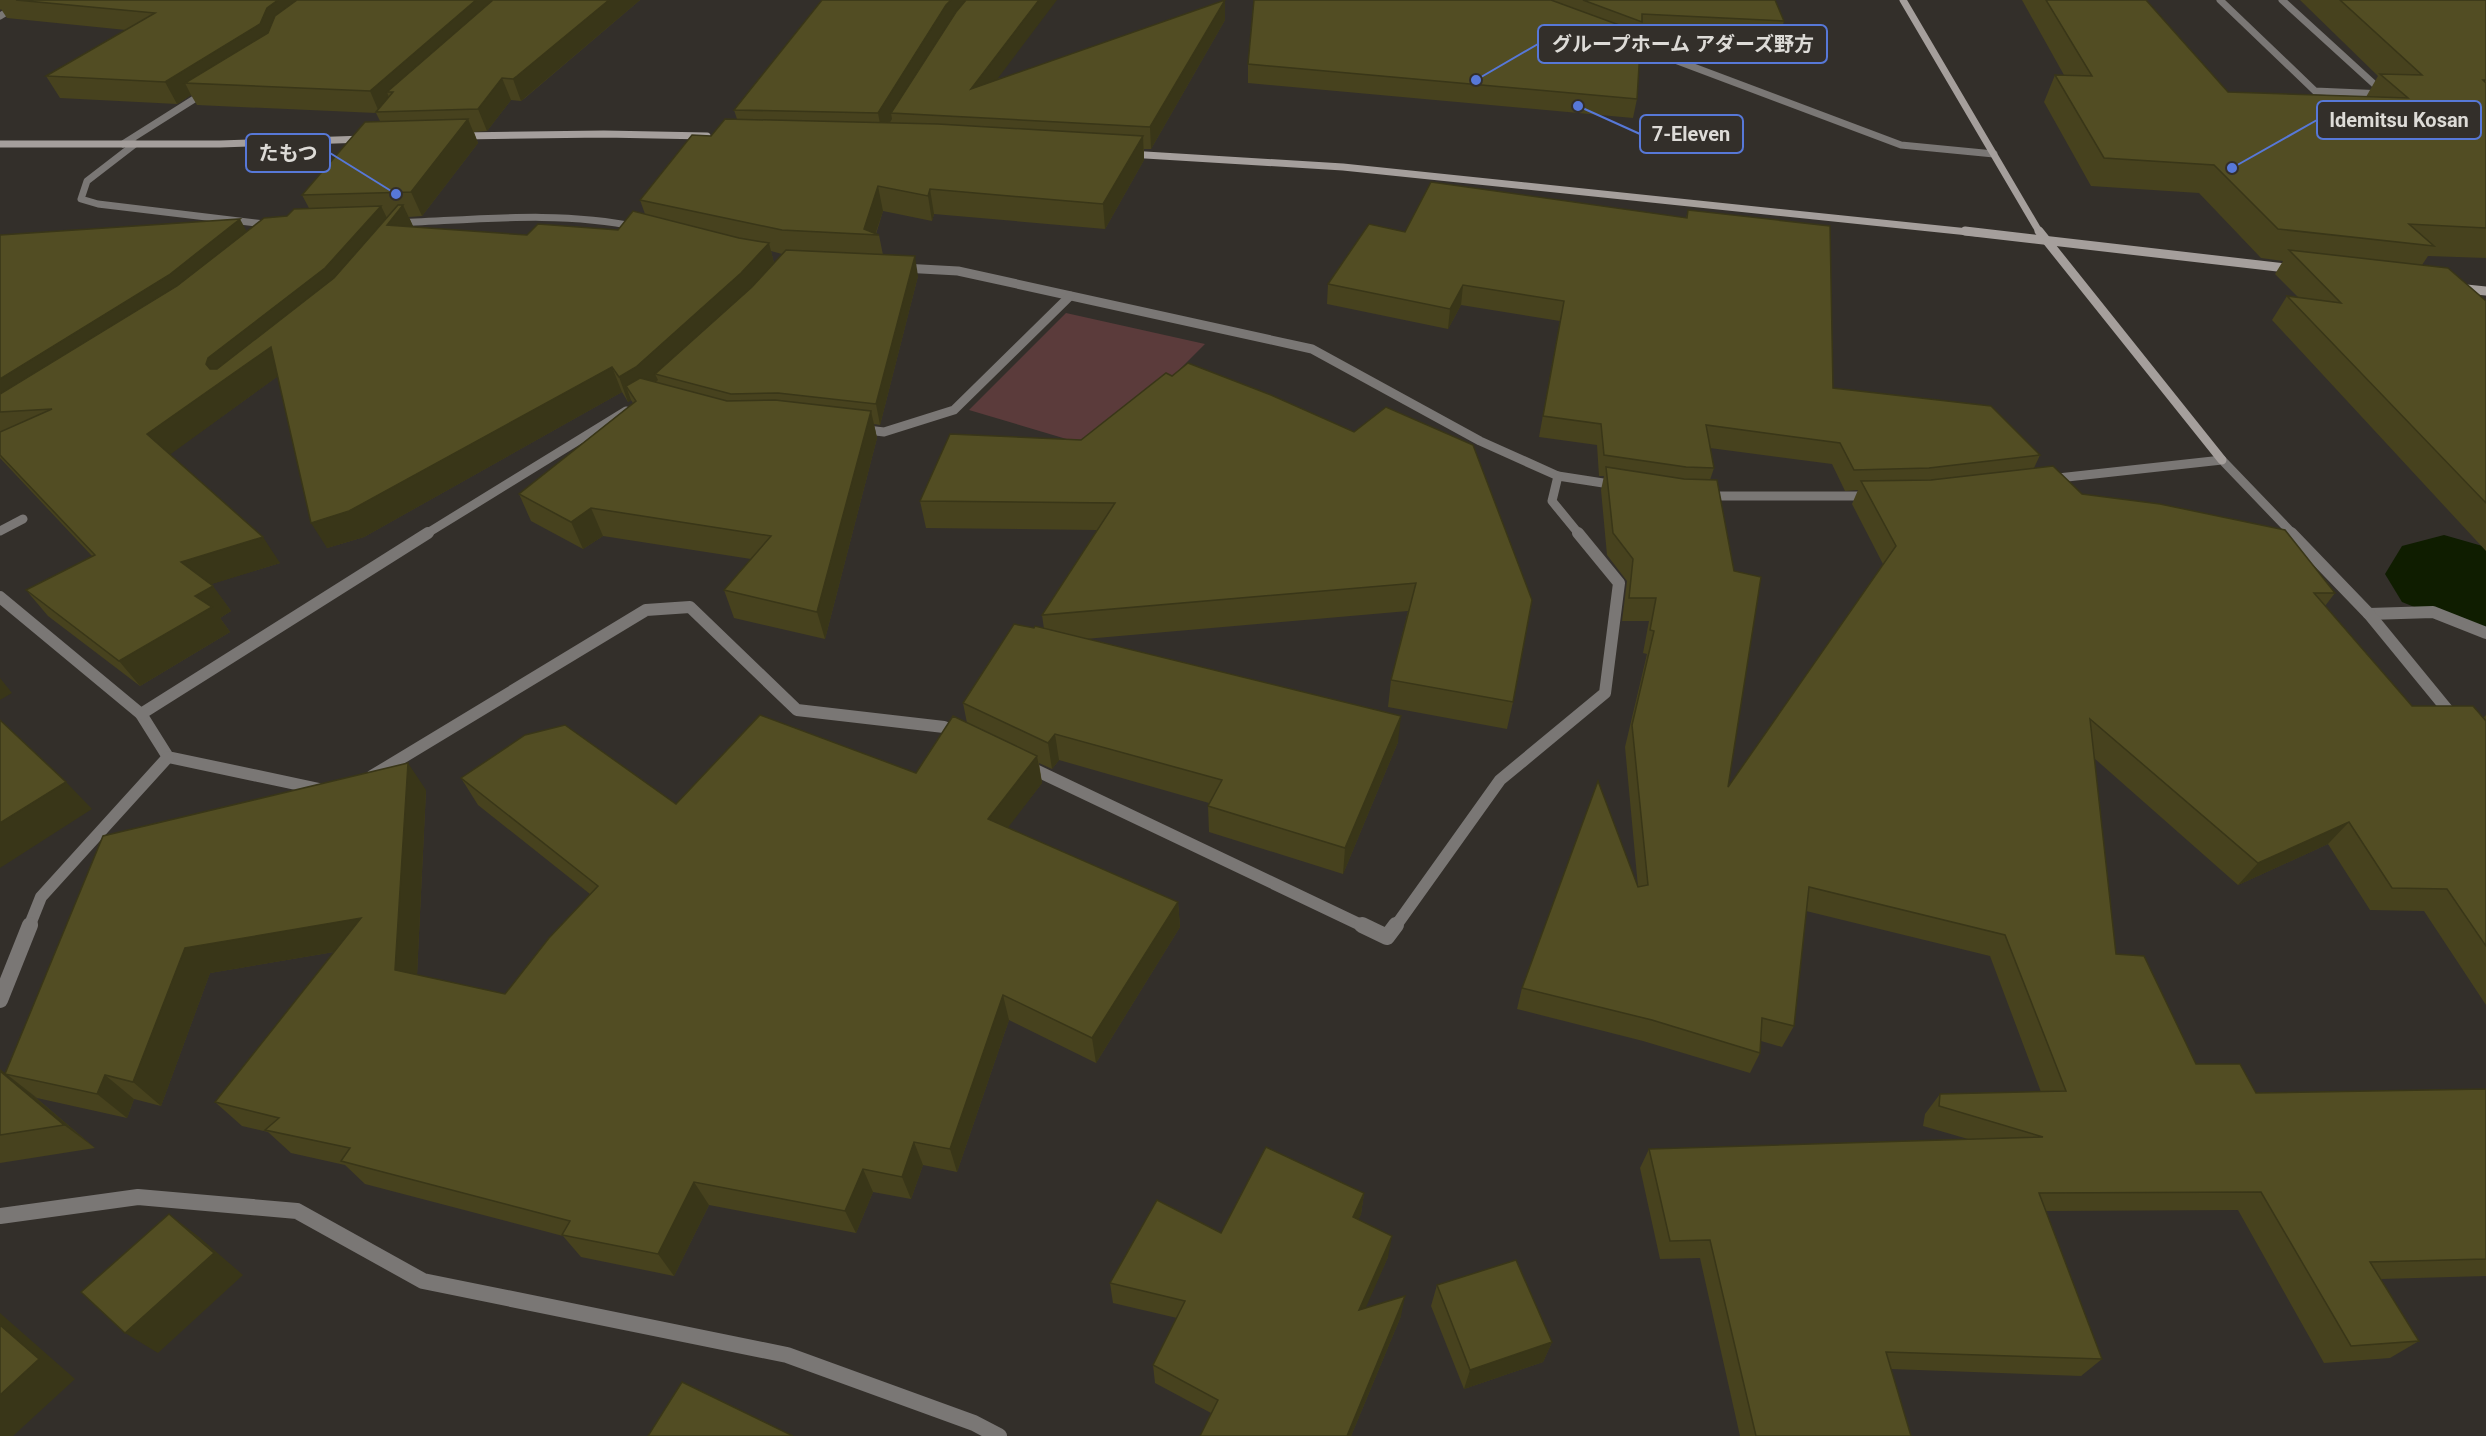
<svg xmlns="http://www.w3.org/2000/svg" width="2486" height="1436" viewBox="0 0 2486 1436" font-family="Roboto,'Noto Sans JP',sans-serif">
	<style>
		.green { fill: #5b3b3b }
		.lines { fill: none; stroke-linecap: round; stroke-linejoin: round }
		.river { fill: #0f1d00; fill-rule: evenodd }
		.lane-far1 { stroke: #7a7775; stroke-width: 7 }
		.lane { stroke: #7a7775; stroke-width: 12 }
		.street-far3 { stroke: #7a7775; stroke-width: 7 }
		.street-far2 { stroke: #7a7775; stroke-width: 9 }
		.street-far1 { stroke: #7a7775; stroke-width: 12 }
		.street { stroke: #7a7775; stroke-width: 16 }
		.secondary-far1 { stroke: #a59f9c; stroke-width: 7 }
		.secondary { stroke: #a59f9c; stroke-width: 9 }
		.wall { fill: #47421e; fill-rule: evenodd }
		.shaded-wall { fill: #393618 }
		.building { fill: #524d23; stroke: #393618; stroke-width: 1.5 }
		.leader { fill: none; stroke: #5778d8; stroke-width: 2 }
		.callout-dot { fill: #5778d8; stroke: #332f2a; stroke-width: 2 }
		.callout { fill: #332f2a; stroke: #5778d8; stroke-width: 2 }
		.callout-label { font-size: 20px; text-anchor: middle; font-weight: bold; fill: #dddbd7 }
	</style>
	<rect width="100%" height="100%" fill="#332f2a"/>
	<path class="green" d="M1066 313 1205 344 1100 449 969 410Z"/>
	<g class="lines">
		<path class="river" d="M2444 535 2486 547V631L2444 619 2402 602 2385 574 2402 546Z"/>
		<path class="lane-far1" d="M123 144 207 91"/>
		<path class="lane" d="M2369 614 2433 612 2486 633"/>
		<g class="street-far3">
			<path d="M2220 0 2315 91 2385 94 2282 0"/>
			<path d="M0 16 26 0"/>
			<path d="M1627 42 1901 145 1994 154"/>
			<path d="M135 144 87 181 81 199 98 204 273 225"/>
			<path d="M395 223C475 220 559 210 638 227"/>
		</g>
		<g class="street-far2">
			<path d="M903 268 958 271 1312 349 1480 441 1558 476 1616 485"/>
			<path d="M859 429 884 432 954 410 1070 296"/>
			<path d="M1558 476 1552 501 1579 534"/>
			<path d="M2049 479 2222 460 2293 534"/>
			<path d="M1705 496H1871"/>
			<path d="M0 531 23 519"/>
			<path d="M426 534 626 411"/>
		</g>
		<g class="street-far1">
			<path d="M2291 533 2369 614 2455 719"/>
			<path d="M0 597 141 714 168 757 324 790"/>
			<path d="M141 714 428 533"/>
			<path d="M1027 766 1365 927"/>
			<path d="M372 776 646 610 690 607 797 710 944 727 960 734"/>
			<path d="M29 927 41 897 168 757"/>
			<path d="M1395 927 1500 780 1605 693 1619 583 1578 533"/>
		</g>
		<g class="street">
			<path d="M1362 925 1387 937 1396 925"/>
			<path d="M0 1000 30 925"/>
			<path d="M0 1216 138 1197 297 1211 423 1281 787 1355 974 1423 999 1436"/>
		</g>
		<g class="secondary-far1">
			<path d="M1903 0 2040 233"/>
			<path d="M461 136 604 134 707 136"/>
			<path d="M0 144H220L365 139"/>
			<path d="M1129 154 1343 167 1978 233"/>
		</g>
		<g class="secondary">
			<path d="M1965 231 2294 269"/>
			<path d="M2039 231 2222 460"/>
			<path d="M2457 288 2486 291"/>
		</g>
	</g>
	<g class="wall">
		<path d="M0 0H640L525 98 521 101 511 100 487 131 474 132 478 143 422 216 409 217 413 227 527 235 618 230 645 214 640 200 711 136 737 119 734 110 997 79 1225 20 1151 149H1144V160L1105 229 934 214 932 221 883 211 876 234 879 235 883 255 918 276 880 425 874 424 877 438 825 639 734 618 724 590 751 559 603 536 583 549 531 521 519 494 633 403 631 400 628 402 622 392 364 537 327 548 278 376 170 454 280 563 211 584 231 611 220 618 230 632 140 686 48 616 26 590 92 556 0 458V235L247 231 309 208 302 195 380 121 376 113 197 105 191 95 177 104 60 98 46 76 126 30 7 18 1 9 0 10ZM771 251 782 254 774 263Z"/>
		<path d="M1254 0H1775L1784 21 1779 39 1640 32 1637 99 1633 118 1248 83V64Z"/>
		<path d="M2022 0H2146L2228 92 2366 97 2378 76 2300 0H2486V258L2428 256 2422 265 2486 301V551L2272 320 2287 296 2298 297 2275 274 2283 261 2261 258 2199 193 2091 186 2044 102 2055 75H2064Z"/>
		<path d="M1688 210 1833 388 2040 455 2034 468 2082 494 2335 593 2325 606 2412 706 2483 718 2486 715V1005L2424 911 2370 910 2328 844 2238 885 2094 758 2116 954 2196 1064 2256 1093 2486 1089V1276L2381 1279 2419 1341 2390 1358 2324 1363 2238 1210 2046 1211 2102 1359 2081 1376 1891 1369 1911 1436H1740L1700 1258 1660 1259 1640 1168 1649 1149 1968 1139 1923 1126 1925 1114 1940 1094 2041 1092 1990 956 1806 911 1794 1026 1782 1047 1761 1041 1760 1053 1750 1073 1643 1041 1517 1009 1522 988 1638 887 1625 747 1647 654 1643 653 1649 621H1622L1627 581 1607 555 1601 490 1604 476H1599L1597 445 1539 437 1560 321 1461 305 1448 329 1327 304 1328 284 1405 232 1686 218ZM1710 448 1832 464 1845 491 1858 490 1852 504 1883 564 1728 787 1710 480 1714 468Z"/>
		<path d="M1172 376 1271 395 1513 702 1507 729 1388 707 1391 680 1408 611 1085 639 1398 742 1343 874 1209 832 1208 806 1209 803 1059 760 1052 769 1039 763 1042 783 1007 828 1178 902 1180 927 1096 1063 1009 1020 957 1172 923 1165 911 1199 873 1192 856 1233 709 1205 674 1276 581 1257 563 1236 365 1184 345 1165 291 1153 268 1132 242 1126 215 1102 334 952 210 973 161 1106 134 1099 127 1118 37 1098 28 1091 95 1148 0 1163V1070L5 1074 426 790 417 975 505 994 590 894 478 805 461 778 676 804 916 773 967 723 963 703 1034 628 1044 629 1042 615 1097 530 926 528 920 501 1081 440Z"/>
		<path d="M1364 1193 1361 1214 1358 1220 1388 1257 1365 1308 1401 1316 1351 1436H1200L1211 1413 1155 1383 1153 1365 1177 1318 1113 1303 1110 1283 1221 1233Z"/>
		<path d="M1437 1285 1552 1342 1543 1362 1464 1389 1431 1306Z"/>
	</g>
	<g class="shaded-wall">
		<path d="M278 0H319L277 28 185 83 191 95 177 104 165 82Z"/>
		<path d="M476 0H507L393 92H387L391 103 379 112 370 91Z"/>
		<path d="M609 0H640L521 101 513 79Z"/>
		<path d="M951 0H972L891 113 892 119 882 135 878 113 946 5Z"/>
		<path d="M1039 0H1057L974 110 971 89Z"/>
		<path d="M1225 0V20L1151 149 1150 127Z"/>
		<path d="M502 78 511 100 487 131 478 109Z"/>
		<path d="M468 119 478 143 422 216 411 192Z"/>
		<path d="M1143 136 1144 160 1105 229 1103 204Z"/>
		<path d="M878 186 883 211 875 235 864 229Z"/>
		<path d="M930 189 934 214 932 221 928 196Z"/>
		<path d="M403 205 414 228 271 347 285 371 164 459 147 434 206 364 208 358 381 206 389 222Z"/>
		<path d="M240 219 253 243 0 411V379Z"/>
		<path d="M769 243 775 267 655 374 658 380 645 392 626 386 631 400 628 402 619 377Z"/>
		<path d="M915 256 918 276 880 425 876 404Z"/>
		<path d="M1463 285 1461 305 1448 329 1450 309Z"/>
		<path d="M612 367 622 392 364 537 327 548 311 523Z"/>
		<path d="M871 411 877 438 825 639 817 612Z"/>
		<path d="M591 508 603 536 583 549 571 522Z"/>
		<path d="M263 537 280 563 199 588 181 562Z"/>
		<path d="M213 586 231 611 220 618 230 632 140 686 119 661 195 596Z"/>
		<path d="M0 678 12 693 0 700Z"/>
		<path d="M1401 716 1398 742 1343 874 1345 848Z"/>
		<path d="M1055 734 1059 760 1052 769 1048 743Z"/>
		<path d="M1037 756 1042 783 994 846 988 819Z"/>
		<path d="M408 763 426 790 416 995 395 970Z"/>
		<path d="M66 782 92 809 0 868V823Z"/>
		<path d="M2349 822 2328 844 2238 885 2258 863Z"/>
		<path d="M1178 902 1180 927 1096 1063 1092 1038Z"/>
		<path d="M361 918 381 944 210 973 161 1106 133 1082 185 948Z"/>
		<path d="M1003 995 1009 1020 957 1172 950 1149Z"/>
		<path d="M0 1069 28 1091 95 1148 64 1125 0 1071Z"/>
		<path d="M105 1075 134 1099 127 1118 97 1094Z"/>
		<path d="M914 1142 923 1165 911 1199 902 1177Z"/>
		<path d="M863 1169 873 1192 856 1233 845 1211Z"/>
		<path d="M694 1182 709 1205 674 1276 658 1254Z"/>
		<path d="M1364 1193 1361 1214 1350 1239 1353 1217Z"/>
		<path d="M169 1214 199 1237 243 1275 158 1353 125 1333Z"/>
		<path d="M1392 1236 1388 1257 1356 1330 1359 1310Z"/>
		<path d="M1405 1296 1401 1316 1351 1436H1347Z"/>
		<path d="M0 1313 75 1379 13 1436H0Z"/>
		<path d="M1552 1342 1543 1362 1464 1389 1470 1370Z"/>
	</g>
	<g class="building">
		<path d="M16 0H278L267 8 260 24 165 82 46 76 155 13Z"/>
		<path d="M297 0H476L370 91 185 83 268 33 275 16Z"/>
		<path d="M493 0H609L517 76 513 79 502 78 478 109 376 112 393 92H387Z"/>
		<path d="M822 0H951L946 5 878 113 734 110Z"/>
		<path d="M966 0H1039L971 89 1225 0 1150 127 891 113 956 12Z"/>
		<path d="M1254 0H1551L1641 33 1637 99 1248 64Z"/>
		<path d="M1583 0H1775L1784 21 1642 14V22Z"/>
		<path d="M2046 0H2146L2228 92 2408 98 2380 74 2422 75 2340 0H2486V80H2483L2486 83V228L2409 224 2434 246 2278 229 2214 165 2104 158 2055 75 2092 76Z"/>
		<path d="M468 119 411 192 302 195 365 122Z"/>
		<path d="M725 119 938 124 1143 136 1103 204 930 189 928 196 878 186 864 229 879 235 782 230 640 200 692 135 711 136Z"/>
		<path d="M1431 182 1687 218 1688 210 1830 226 1833 388 1991 406 2040 455 1929 468 1854 470 1840 443 1706 425 1714 468 1686 467 1604 455 1601 424 1543 416 1564 301 1463 285 1450 309 1328 284 1369 224 1405 232Z"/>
		<path d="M398 205H403L387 225 527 235 538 224 618 230 633 211 739 238 769 243 741 273 636 367 619 377 612 367 349 511 311 523 271 347 147 434 263 537 181 562 213 586 195 596 212 607 119 661 26 590 95 555 0 455V432L52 409 0 412V394L177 286 264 218 287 216 294 209 381 206 325 268 208 358 206 364 210 369H217L334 278Z"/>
		<path d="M240 219 169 275 0 379V235Z"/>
		<path d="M786 250 915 256 876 404 778 393 731 394 655 374 752 287Z"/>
		<path d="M2289 250 2448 268 2486 301V503L2287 296 2341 303Z"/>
		<path d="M1188 363 1271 395 1354 432 1386 407 1473 445 1532 600 1513 702 1391 680 1416 583 1042 615 1115 503 920 501 950 434 1081 440 1166 373 1172 376Z"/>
		<path d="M640 378 727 401 775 400 871 411 817 612 724 590 771 536 591 508 571 522 519 494 636 401 626 386Z"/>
		<path d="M2053 466 2082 494 2160 504 2285 530 2335 593H2314L2412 706H2473L2486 721V946L2447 889 2392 888 2349 822 2258 863 2090 719 2116 954 2144 956 2196 1064H2240L2256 1093 2486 1089V1259L2370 1262 2419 1341 2351 1346 2261 1192 2039 1193 2102 1359 1886 1352 1911 1436H1756L1710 1240 1670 1241 1649 1149 2043 1137 1939 1106 1940 1094 2066 1091 2005 935 1809 887 1794 1026 1762 1018 1760 1053 1652 1020 1522 988 1598 781 1638 887 1648 885 1632 725 1654 631 1650 630 1656 598H1629L1633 559 1613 533 1606 467 1684 479 1717 480 1734 571 1761 577 1728 787 1896 546 1861 481 1931 480Z"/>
		<path d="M1014 624 1034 628 1035 626 1401 716 1345 848 1208 806 1222 780 1055 734 1048 743 963 703Z"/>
		<path d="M760 715 916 773 953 716 1037 756 988 819 1178 902 1092 1038 1003 995 950 1149 914 1142 902 1177 863 1169 845 1211 694 1182 658 1254 562 1235 570 1221 341 1161 350 1148 265 1130 279 1118 215 1102 361 918 185 948 133 1082 105 1075 97 1094 5 1074 103 836 408 763 395 970 505 994 549 938 598 886 461 778 525 735 565 725 676 804Z"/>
		<path d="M0 720 66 782 0 823Z"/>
		<path d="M0 1071 64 1125 0 1135Z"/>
		<path d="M1266 1147 1364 1193 1353 1217 1392 1236 1359 1310 1405 1296 1347 1436H1200L1218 1400 1153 1365 1185 1301 1110 1283 1157 1200 1221 1233Z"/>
		<path d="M169 1214 214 1253 125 1333 81 1292Z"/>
		<path d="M1516 1260 1552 1342 1470 1370 1437 1285Z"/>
		<path d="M0 1325 39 1359 0 1395Z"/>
		<path d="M682 1382 793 1436H648Z"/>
	</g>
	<path class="leader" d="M1476 80L1538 44M2232 168L2317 120M1578 106L1640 134M396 194L330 153"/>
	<g class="callout-dot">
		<circle cx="1476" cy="80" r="6"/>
		<circle cx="2232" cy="168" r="6"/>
		<circle cx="1578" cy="106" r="6"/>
		<circle cx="396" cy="194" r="6"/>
	</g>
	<g class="callout">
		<rect x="1538" y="25" width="289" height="38" rx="6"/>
		<rect x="2317" y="101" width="164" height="38" rx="6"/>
		<rect x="1640" y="115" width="103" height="38" rx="6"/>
		<rect x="246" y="134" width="84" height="38" rx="6"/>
	</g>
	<g class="callout-label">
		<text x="1683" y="51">グループホーム アダーズ野方</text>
		<text x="2399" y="127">Idemitsu Kosan</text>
		<text x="1691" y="141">7-Eleven</text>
		<text x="288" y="160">たもつ</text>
	</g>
</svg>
